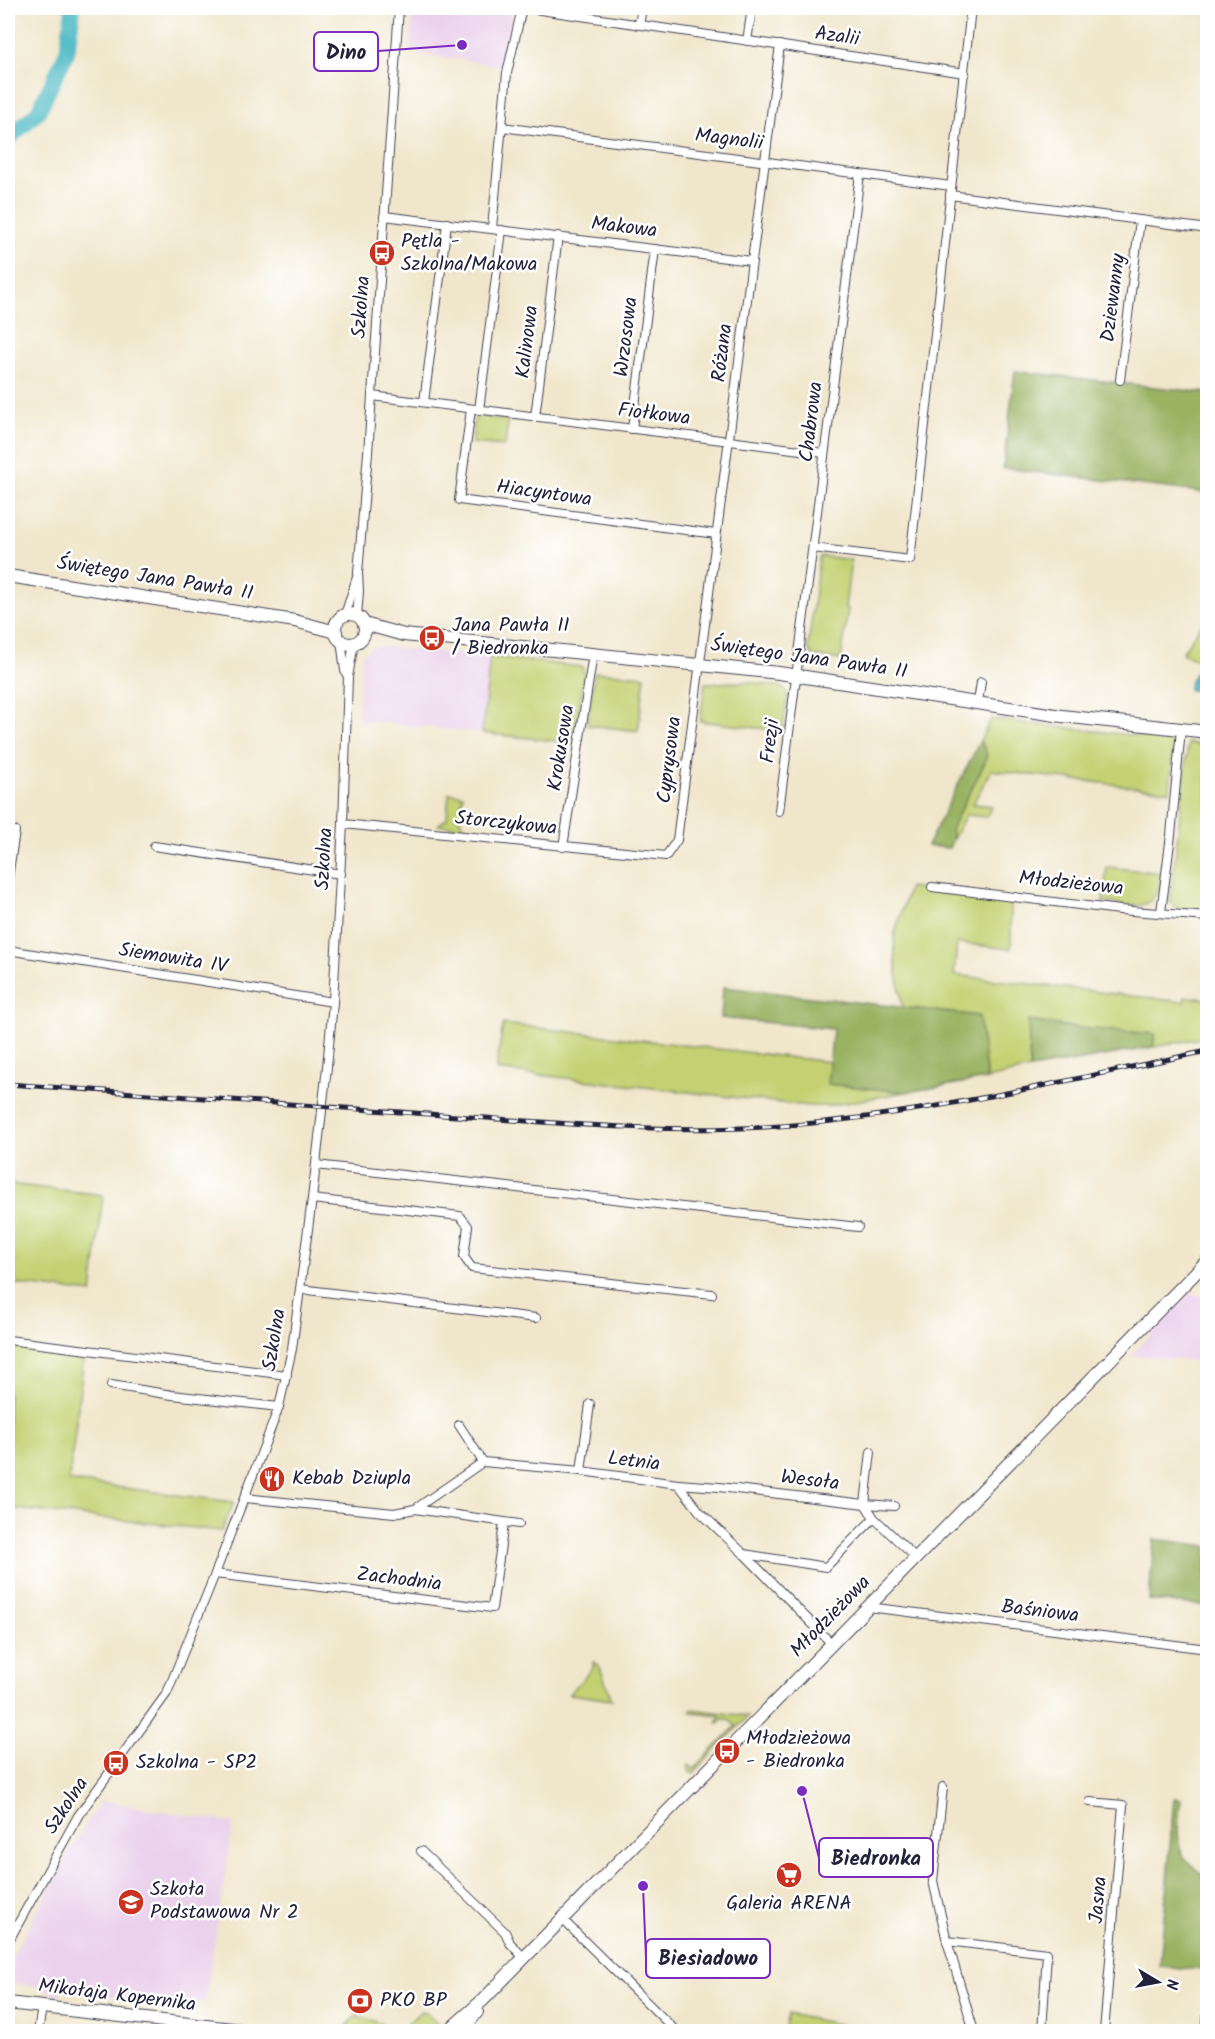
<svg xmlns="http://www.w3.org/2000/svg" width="1215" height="2039" viewBox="0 0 1215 2039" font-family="Kalam,sans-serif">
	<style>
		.built { fill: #ead1ec }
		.green { fill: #c3d172; stroke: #727a56; stroke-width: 1.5 }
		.forest { fill: #9ab364; stroke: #5e6a50; stroke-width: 1.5 }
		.water { fill: #49b8c2; stroke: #366d7e; stroke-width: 1.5 }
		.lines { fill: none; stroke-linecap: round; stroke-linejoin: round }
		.river { stroke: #49b8c2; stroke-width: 16 }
		.street-casing { stroke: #413f51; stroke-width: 10 }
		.secondary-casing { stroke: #413f51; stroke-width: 14 }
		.street { stroke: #fff; stroke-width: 8 }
		.secondary { stroke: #fff; stroke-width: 12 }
		.rail-casing { stroke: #22223b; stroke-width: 5 }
		.rail { stroke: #fff; stroke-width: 3; stroke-dasharray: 9; stroke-linecap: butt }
		.labels { text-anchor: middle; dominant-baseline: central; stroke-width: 5; stroke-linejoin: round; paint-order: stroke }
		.street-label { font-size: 20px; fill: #22223b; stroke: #fff }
		.poi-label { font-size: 20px; fill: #22223b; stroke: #fff; text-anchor: start }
		.leader { fill: none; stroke: #7b2cbf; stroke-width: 2 }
		.callout-dot { fill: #7b2cbf; stroke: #fff; stroke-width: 2 }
		.callout { fill: #fff; stroke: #7b2cbf; stroke-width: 2 }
		.callout-label { font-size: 21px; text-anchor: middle; font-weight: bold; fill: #22223b }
	</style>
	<rect width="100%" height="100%" fill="#fff"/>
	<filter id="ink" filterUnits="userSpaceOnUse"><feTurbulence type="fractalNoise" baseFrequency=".0167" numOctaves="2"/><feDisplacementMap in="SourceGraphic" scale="12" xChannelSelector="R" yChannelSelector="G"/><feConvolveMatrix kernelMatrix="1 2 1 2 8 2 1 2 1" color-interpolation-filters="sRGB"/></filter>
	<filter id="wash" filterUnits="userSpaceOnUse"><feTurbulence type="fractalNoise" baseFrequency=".008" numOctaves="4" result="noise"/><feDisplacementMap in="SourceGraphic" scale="24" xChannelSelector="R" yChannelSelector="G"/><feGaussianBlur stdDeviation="1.35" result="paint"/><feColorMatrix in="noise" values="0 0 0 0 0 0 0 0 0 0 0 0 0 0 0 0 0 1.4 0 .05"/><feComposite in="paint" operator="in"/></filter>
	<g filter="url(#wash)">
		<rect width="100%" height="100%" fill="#f0e6cb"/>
		<g class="built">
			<path d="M413 8H479L508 12 512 18 501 66 410 52Z"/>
			<path d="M375 646 490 657 482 733 358 720 362 654Z"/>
			<path d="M1190 1294 1207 1296V1362L1131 1355Z"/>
			<path d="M101 1801 233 1823 205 2002 178 2000 177 2003 62 1990 58 1996 43 1987 8 1983V1964L76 1840Z"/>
		</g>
		<g class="green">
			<path d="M475 415 508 421 505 446 472 443Z"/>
			<path d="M821 556 851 560 845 608 848 609 841 660 813 656 808 648 819 558Z"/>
			<path d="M1207 616V660L1204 663 1182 653Z"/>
			<path d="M490 657 583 667 584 677 574 743 482 733Z"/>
			<path d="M595 672 645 676 638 731 587 725Z"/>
			<path d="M749 682 782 687 788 694 783 731 700 721 705 683Z"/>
			<path d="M991 719 1174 740 1170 791 991 770 973 804 992 806 986 817 966 815 953 839 951 830 954 823 985 762V749L980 741Z"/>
			<path d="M1188 743 1207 745V911L1176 908 1170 902Z"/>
			<path d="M449 793 463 795 460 820 466 828 438 825 447 818Z"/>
			<path d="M1107 867 1162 873C1157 915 1135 906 1103 902Z"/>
			<path d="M909 887 1011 900V949L957 943 954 975 1184 1002 1185 997 1207 999V1037L1153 1047 1155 1034 1078 1028 1029 1021 1030 1069 987 1079 978 1016 903 1008 896 967 894 936Z"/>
			<path d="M503 1024 830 1062 828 1084 906 1092 827 1106H809L496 1070Z"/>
			<path d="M8 1184 103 1195 92 1293 8 1283Z"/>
			<path d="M8 1346 84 1356 69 1481 234 1502 222 1531 8 1508Z"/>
			<path d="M593 1662 599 1665 612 1700 569 1694 593 1668Z"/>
			<path d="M691 1709 748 1716 693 1774 689 1771V1765L694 1769 736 1726 728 1719H722L718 1723 717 1722 720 1715 691 1712Z"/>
			<path d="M421 2011 426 2012 441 2027 436 2031H400Z"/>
			<path d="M788 2014 852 2027 851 2031H784Z"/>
			<path d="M357 2015 361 2019 364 2017 397 2031 348 2032 343 2030Z"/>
		</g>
		<g class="forest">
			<path d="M1015 371 1207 393V493L1003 468Z"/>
			<path d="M980 741 987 754 985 762 954 823 951 830 953 839 949 848 927 846Z"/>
			<path d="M723 987 979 1016 987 1079 906 1092 827 1084 833 1029 721 1018Z"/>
			<path d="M1028 1021 1078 1028 1155 1034 1153 1047 1030 1069Z"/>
			<path d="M1154 1539 1207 1546V1606L1149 1600Z"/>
			<path d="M1174 1798 1181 1799C1179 1815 1174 1844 1185 1858 1191 1867 1202 1870 1207 1881 1212 1895 1204 1952 1203 1970L1160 1966Z"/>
		</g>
		<path class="water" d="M1207 665V707H1205L1197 690H1189C1189 678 1196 669 1207 665Z"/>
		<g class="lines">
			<path class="river" d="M8 139 38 112 67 52 73 8"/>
		</g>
	</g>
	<g filter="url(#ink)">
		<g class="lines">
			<defs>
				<g id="street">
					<path d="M527 8 965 73"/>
					<path d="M639 25 642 8"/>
					<path d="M747 41 752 8"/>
					<path d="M502 127 951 186"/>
					<path d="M950 195 1208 229"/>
					<path d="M384 216 751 261"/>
					<path d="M492 228 507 73 522 8"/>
					<path d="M1120 380 1140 220"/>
					<path d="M372 396 824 453"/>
					<path d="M424 402 447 223"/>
					<path d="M471 409 459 500 716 534"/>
					<path d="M479 410 502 230"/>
					<path d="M535 417 558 236"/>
					<path d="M632 429 655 249"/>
					<path d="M813 548 910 560 971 8"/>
					<path d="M345 615 357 577"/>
					<path d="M357 616 359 591 358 573 368 453 399 8"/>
					<path d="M341 640 345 671 348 677"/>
					<path d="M978 702 981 682"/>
					<path d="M779 811 860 174"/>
					<path d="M343 824 666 856 677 840 780 45"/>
					<path d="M154 846 341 874"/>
					<path d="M563 847 593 654"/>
					<path d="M8 878 15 831"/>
					<path d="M932 887 1120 910 1208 917"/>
					<path d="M1161 912 1171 835 1181 729"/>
					<path d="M8 950 333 1002"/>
					<path d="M316 1165 858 1227"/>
					<path d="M312 1199 460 1216 468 1226 464 1257 472 1268 712 1294"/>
					<path d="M300 1289 536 1318"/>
					<path d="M8 1340 287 1375"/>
					<path d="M111 1385 172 1395 279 1407"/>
					<path d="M459 1425 483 1462"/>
					<path d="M871 1452 865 1504 894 1506"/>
					<path d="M581 1471 590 1404"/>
					<path d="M678 1484 719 1487 865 1504 874 1518 916 1558"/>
					<path d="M245 1498 394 1513 415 1509 519 1524"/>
					<path d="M415 1509 483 1462 581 1471 678 1484 700 1512 744 1554 832 1644"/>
					<path d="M744 1554 826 1567 874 1518"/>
					<path d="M215 1574 492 1608 504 1523"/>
					<path d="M868 1607 1208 1649"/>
					<path d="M943 1787 933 1881 947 1941 973 2028 972 2032"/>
					<path d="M1090 1802 1123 1805 1104 2032"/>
					<path d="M421 1851 505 1932 510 1943 524 1958"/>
					<path d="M562 1919 677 2032"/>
					<path d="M947 1941 1047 1953 1042 2032"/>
					<path d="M8 1942 78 1816 167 1693 215 1574 279 1407 292 1349 312 1199 327 1067 333 1002 343 824 348 677 354 643"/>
					<path d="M38 2032 42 2007"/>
					<path d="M1206 2032 1208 2009"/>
				</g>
				<g id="secondary">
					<path d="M8 576 295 621 336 632"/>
					<circle cx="350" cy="629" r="15"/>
					<path d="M364 624 404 635 779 673 1062 716 1208 732"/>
					<path d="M8 2003 258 2032"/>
					<path d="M447 2032 483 2000 524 1958 1208 1260"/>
					<path d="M461 2032 477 2012"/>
				</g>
			</defs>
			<use href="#street" class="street-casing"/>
			<use href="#secondary" class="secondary-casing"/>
			<use href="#street" class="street"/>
			<use href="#secondary" class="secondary"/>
			<defs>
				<path id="rail" d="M8 1084C157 1094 306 1106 456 1116 559 1123 662 1133 765 1127 914 1118 1061 1081 1208 1051"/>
			</defs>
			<use href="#rail" class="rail-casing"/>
			<use href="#rail" class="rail"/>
		</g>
	</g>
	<defs>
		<symbol id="bus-disc" viewBox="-11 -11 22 22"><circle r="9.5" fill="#c8321e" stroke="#fff"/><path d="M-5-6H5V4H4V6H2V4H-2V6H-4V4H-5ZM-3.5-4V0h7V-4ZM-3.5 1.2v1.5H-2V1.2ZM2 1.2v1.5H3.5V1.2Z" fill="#fff"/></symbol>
		<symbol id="restaurant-disc" viewBox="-11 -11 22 22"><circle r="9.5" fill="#c8321e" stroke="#fff"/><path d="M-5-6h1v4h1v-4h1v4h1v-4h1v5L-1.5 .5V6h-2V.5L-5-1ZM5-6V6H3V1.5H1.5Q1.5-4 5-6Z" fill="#fff"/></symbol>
		<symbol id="supermarket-disc" viewBox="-11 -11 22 22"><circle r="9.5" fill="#c8321e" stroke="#fff"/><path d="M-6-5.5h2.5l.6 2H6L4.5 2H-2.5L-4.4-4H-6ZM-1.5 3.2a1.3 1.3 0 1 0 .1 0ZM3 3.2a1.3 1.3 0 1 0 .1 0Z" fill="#fff"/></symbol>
		<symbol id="school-disc" viewBox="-11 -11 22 22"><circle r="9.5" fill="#c8321e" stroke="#fff"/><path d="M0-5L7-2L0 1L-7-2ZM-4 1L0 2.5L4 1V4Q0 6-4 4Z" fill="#fff"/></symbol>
		<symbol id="bank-disc" viewBox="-11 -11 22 22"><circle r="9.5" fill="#c8321e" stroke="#fff"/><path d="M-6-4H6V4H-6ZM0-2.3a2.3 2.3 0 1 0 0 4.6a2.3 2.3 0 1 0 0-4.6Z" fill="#fff"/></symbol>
	</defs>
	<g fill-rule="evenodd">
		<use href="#bus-disc" x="367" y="238" width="30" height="30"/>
		<use href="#bus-disc" x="417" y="623" width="30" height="30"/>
		<use href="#restaurant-disc" x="257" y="1464" width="30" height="30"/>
		<use href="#bus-disc" x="712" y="1736" width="30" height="30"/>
		<use href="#bus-disc" x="101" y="1748" width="30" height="30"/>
		<use href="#supermarket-disc" x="774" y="1860" width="30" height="30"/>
		<use href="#school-disc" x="116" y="1887" width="30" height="30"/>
		<use href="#bank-disc" x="345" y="1986" width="30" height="30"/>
	</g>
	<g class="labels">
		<g class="street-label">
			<text transform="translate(837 37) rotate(8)">Azalii</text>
			<text transform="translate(729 140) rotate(7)">Magnolii</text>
			<text transform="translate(624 228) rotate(7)">Makowa</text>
			<text transform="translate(1114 298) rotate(-83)">Dziewanny</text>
			<text transform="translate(362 307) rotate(-86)">Szkolna</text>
			<text transform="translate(627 337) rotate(-83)">Wrzosowa</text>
			<text transform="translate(528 342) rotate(-83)">Kalinowa</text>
			<text transform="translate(723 353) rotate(-83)">Różana</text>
			<text transform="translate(654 415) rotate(7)">Fiołkowa</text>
			<text transform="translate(812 422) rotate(-83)">Chabrowa</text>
			<text transform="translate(544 494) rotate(8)">Hiacyntowa</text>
			<text transform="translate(155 579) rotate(9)">Świętego Jana Pawła II</text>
			<text transform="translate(809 659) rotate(8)">Świętego Jana Pawła II</text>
			<text transform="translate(771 741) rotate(-83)">Frezji</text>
			<text transform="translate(562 748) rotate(-81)">Krokusowa</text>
			<text transform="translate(670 760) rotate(-83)">Cyprysowa</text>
			<text transform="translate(506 824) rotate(6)">Storczykowa</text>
			<text transform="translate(325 859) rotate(-87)">Szkolna</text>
			<text transform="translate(1071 884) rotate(6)">Młodzieżowa</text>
			<text transform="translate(173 959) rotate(9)">Siemowita IV</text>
			<text transform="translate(275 1340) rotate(-81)">Szkolna</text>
			<text transform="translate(634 1462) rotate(7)">Letnia</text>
			<text transform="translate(810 1481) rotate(7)">Wesoła</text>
			<text transform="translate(399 1580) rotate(7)">Zachodnia</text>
			<text transform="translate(1040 1612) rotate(7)">Baśniowa</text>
			<text transform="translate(831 1617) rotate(-46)">Młodzieżowa</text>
			<text transform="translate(67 1806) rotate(-57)">Szkolna</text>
			<text transform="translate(1099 1900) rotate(-85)">Jasna</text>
			<text transform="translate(117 1996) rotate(7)">Mikołaja Kopernika</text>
		</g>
		<g class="poi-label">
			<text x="401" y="242">Pętla -<tspan x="401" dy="23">Szkolna/Makowa</tspan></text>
			<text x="452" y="626">Jana Pawła II<tspan x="452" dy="23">/ Biedronka</tspan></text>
			<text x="292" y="1479">Kebab Dziupla</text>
			<text x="746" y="1739">Młodzieżowa<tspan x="746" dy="23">- Biedronka</tspan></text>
			<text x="136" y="1763">Szkolna - SP2</text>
			<text x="150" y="1890">Szkoła<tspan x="150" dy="23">Podstawowa Nr 2</tspan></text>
			<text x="789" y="1904" text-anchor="middle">Galeria ARENA</text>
			<text x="380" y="2001">PKO BP</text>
		</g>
	</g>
	<path class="leader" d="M462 45L378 51M802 1791L819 1858M643 1886L646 1958"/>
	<g class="callout-dot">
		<circle cx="462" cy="45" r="6"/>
		<circle cx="802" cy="1791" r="6"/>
		<circle cx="643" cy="1886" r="6"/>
	</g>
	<g class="callout">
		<rect x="314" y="32" width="64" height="39" rx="6"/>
		<rect x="819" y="1838" width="114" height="39" rx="6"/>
		<rect x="646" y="1939" width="124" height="39" rx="6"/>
	</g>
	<g class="callout-label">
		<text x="346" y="59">Dino</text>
		<text x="876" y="1865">Biedronka</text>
		<text x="708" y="1965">Biesiadowo</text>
	</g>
	<rect width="1215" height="2039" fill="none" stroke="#fff" stroke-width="30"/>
	<g transform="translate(1158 1982) rotate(100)" stroke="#ffffff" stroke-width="4.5" paint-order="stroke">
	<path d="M0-4.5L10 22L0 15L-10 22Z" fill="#22223b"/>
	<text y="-9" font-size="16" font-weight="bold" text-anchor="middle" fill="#22223b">N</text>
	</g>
</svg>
